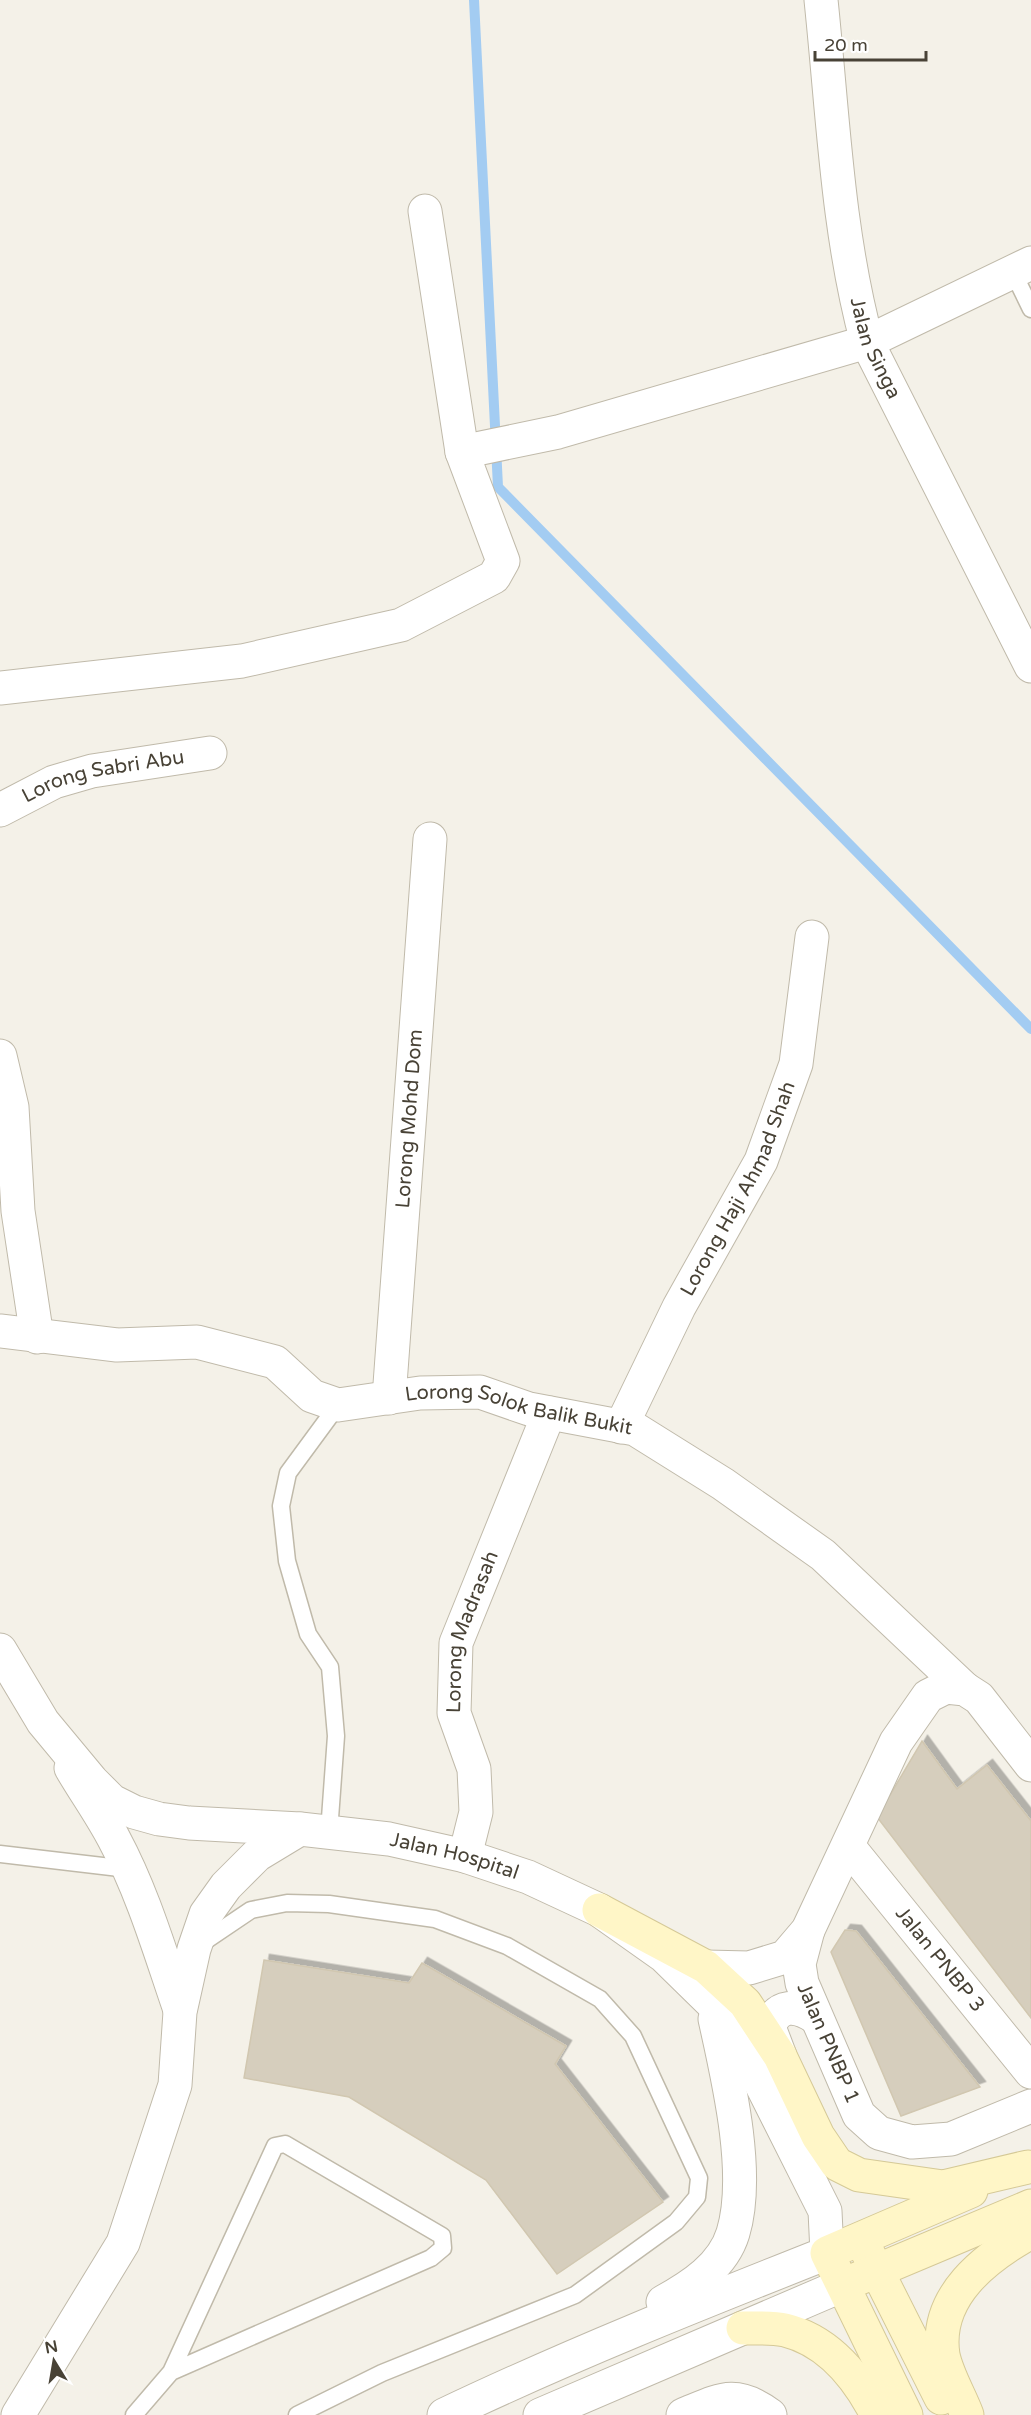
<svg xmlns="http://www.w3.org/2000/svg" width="1031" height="2415" viewBox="0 0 1031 2415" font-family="'Varela Round',sans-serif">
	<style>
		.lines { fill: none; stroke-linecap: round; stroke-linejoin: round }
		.stream { stroke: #a3ccf2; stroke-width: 10 }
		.building { fill: #d6cebd; stroke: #d1c7b0; stroke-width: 1.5; filter: url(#shadow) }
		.service-casing { stroke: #c0baaa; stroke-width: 19 }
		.minor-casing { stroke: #c0baaa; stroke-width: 35 }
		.tertiary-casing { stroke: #c0baaa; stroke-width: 35 }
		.secondary-casing { stroke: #d5c997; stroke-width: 35 }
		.service { stroke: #fff; stroke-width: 16 }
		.minor { stroke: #fff; stroke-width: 33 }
		.tertiary { stroke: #fff; stroke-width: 33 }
		.secondary { stroke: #fff6c7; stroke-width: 33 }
		.labels { text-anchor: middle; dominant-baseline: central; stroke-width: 4.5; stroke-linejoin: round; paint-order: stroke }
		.street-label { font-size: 20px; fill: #484236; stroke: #fff }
	</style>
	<defs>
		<filter id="shadow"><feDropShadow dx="5.5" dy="-5.5" stdDeviation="0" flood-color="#0004"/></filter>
	</defs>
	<rect width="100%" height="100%" fill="#f4f1e8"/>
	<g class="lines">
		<path class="stream" d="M474 0 498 487 1031 1029"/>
	</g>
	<g class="building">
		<path d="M922 1741 957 1789 987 1765 1031 1821V2018L877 1817Z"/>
		<path d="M845 1930 856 1931 980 2087 901 2116 831 1952Z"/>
		<path d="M264 1960 409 1983 422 1963 566 2046 555 2064 663 2202 557 2274 486 2180 349 2097 244 2078Z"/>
	</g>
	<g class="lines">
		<defs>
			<g id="service">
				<path d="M1013 272 1031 309"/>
				<path d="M329 1832 336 1736 330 1667 308 1634 287 1561 281 1506 288 1473 338 1405"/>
				<path d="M0 1854 128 1869"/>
				<path d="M202 1943 251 1910 287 1903 329 1904 435 1919 507 1946 600 1999 633 2036 699 2178 697 2197 676 2222 575 2295 382 2373 297 2415"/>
				<path d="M134 2415 171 2372 275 2146 285 2144 442 2236 443 2248 431 2258 171 2372"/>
			</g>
			<g id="minor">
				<path id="s1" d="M821 0C833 114 837 231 867 342L1031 666"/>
				<path d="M425 211 462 452"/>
				<path d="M0 688 242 661 401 625 494 577 503 561 462 452 558 432 867 342 1031 263"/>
				<path id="s2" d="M0 810 54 782 92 771 210 753"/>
				<path d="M0 1056 12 1107 18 1211 37 1337"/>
				<path id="s3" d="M0 1331 117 1345 197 1342 275 1362 312 1396 338 1405 420 1393 480 1392 529 1409 635 1429 723 1484 823 1555 965 1689"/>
				<path id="s4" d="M389 1398 430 839"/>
				<path id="s5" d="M621 1427 679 1307 761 1161 796 1064 812 937"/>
				<path d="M71 1768C85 1792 101 1814 114 1839 143 1893 160 1952 180 2010"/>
				<path id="s6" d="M848 1846 1031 2072"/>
				<path id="s7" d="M465 1856 476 1812 474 1769 454 1713 456 1643 549 1413"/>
				<path id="s8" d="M808 1930 799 1964 802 1983 859 2115 879 2133 912 2142 951 2139 1031 2106"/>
				<path d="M706 1967 749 1968 785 1957 808 1930 896 1742 928 1696 946 1687 965 1689 979 1698 1031 1765"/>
				<path d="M780 2056 769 2027C778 2003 796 2005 815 2017"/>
				<path d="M18 2415 123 2243 175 2085 180 2012 194 1949 206 1914 226 1886 257 1855 300 1829"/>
				<path d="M683 2415C720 2400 735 2389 770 2415"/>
			</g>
			<g id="tertiary">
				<path id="s9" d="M0 1650 43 1722 92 1781 112 1801 134 1812 159 1819 189 1823 300 1829 389 1839 465 1856 528 1877 599 1910 664 1956 712 2003 738 2038 825 2211 827 2253C698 2304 570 2355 444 2415"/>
				<path d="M663 2302C692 2286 723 2266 733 2233 751 2174 728 2078 715 2019"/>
				<path d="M540 2415 843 2285"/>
			</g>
			<g id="secondary">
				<path d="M599 1910 706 1967 745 2003 780 2056 818 2136 837 2164 859 2175 943 2187 1028 2167"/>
				<path d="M867 2251 941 2398"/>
				<path d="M843 2285 1031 2206"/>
				<path d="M743 2328C757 2328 772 2327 785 2330 829 2341 857 2376 877 2415"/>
				<path d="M906 2415 827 2253 971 2191"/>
				<path d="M967 2415C960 2396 947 2375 943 2355 934 2296 986 2257 1031 2232"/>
			</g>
		</defs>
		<use href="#service" class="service-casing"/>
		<use href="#minor" class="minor-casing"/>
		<use href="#tertiary" class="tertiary-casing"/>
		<use href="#secondary" class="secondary-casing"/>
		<use href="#service" class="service"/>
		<use href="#minor" class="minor"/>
		<use href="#tertiary" class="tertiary"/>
		<use href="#secondary" class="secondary"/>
	</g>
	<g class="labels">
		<g class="street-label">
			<text stroke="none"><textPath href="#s1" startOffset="354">Jalan Singa</textPath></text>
			<text stroke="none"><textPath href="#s2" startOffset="110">Lorong Sabri Abu</textPath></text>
			<text stroke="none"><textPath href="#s4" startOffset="280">Lorong Mohd Dom</textPath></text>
			<text stroke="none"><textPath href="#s5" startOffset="266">Lorong Haji Ahmad Shah</textPath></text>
			<text stroke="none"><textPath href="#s3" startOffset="540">Lorong Solok Balik Bukit</textPath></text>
			<text stroke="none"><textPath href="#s7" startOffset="232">Lorong Madrasah</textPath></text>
			<text stroke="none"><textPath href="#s9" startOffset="538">Jalan Hospital</textPath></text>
			<text stroke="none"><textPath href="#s6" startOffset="146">Jalan PNBP 3</textPath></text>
			<text stroke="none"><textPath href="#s8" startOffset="120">Jalan PNBP 1</textPath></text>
		</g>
	</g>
	<g transform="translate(54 2361) rotate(349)" stroke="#ffffff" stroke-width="4.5" paint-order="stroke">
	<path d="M0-4.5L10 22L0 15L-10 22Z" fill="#484236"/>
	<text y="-9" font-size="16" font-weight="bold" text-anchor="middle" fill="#484236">N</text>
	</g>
	<path d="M815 51v9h111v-9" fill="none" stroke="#484236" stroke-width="3"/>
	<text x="824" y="51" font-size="18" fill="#484236" stroke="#ffffff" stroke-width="4.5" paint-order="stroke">20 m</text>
</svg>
